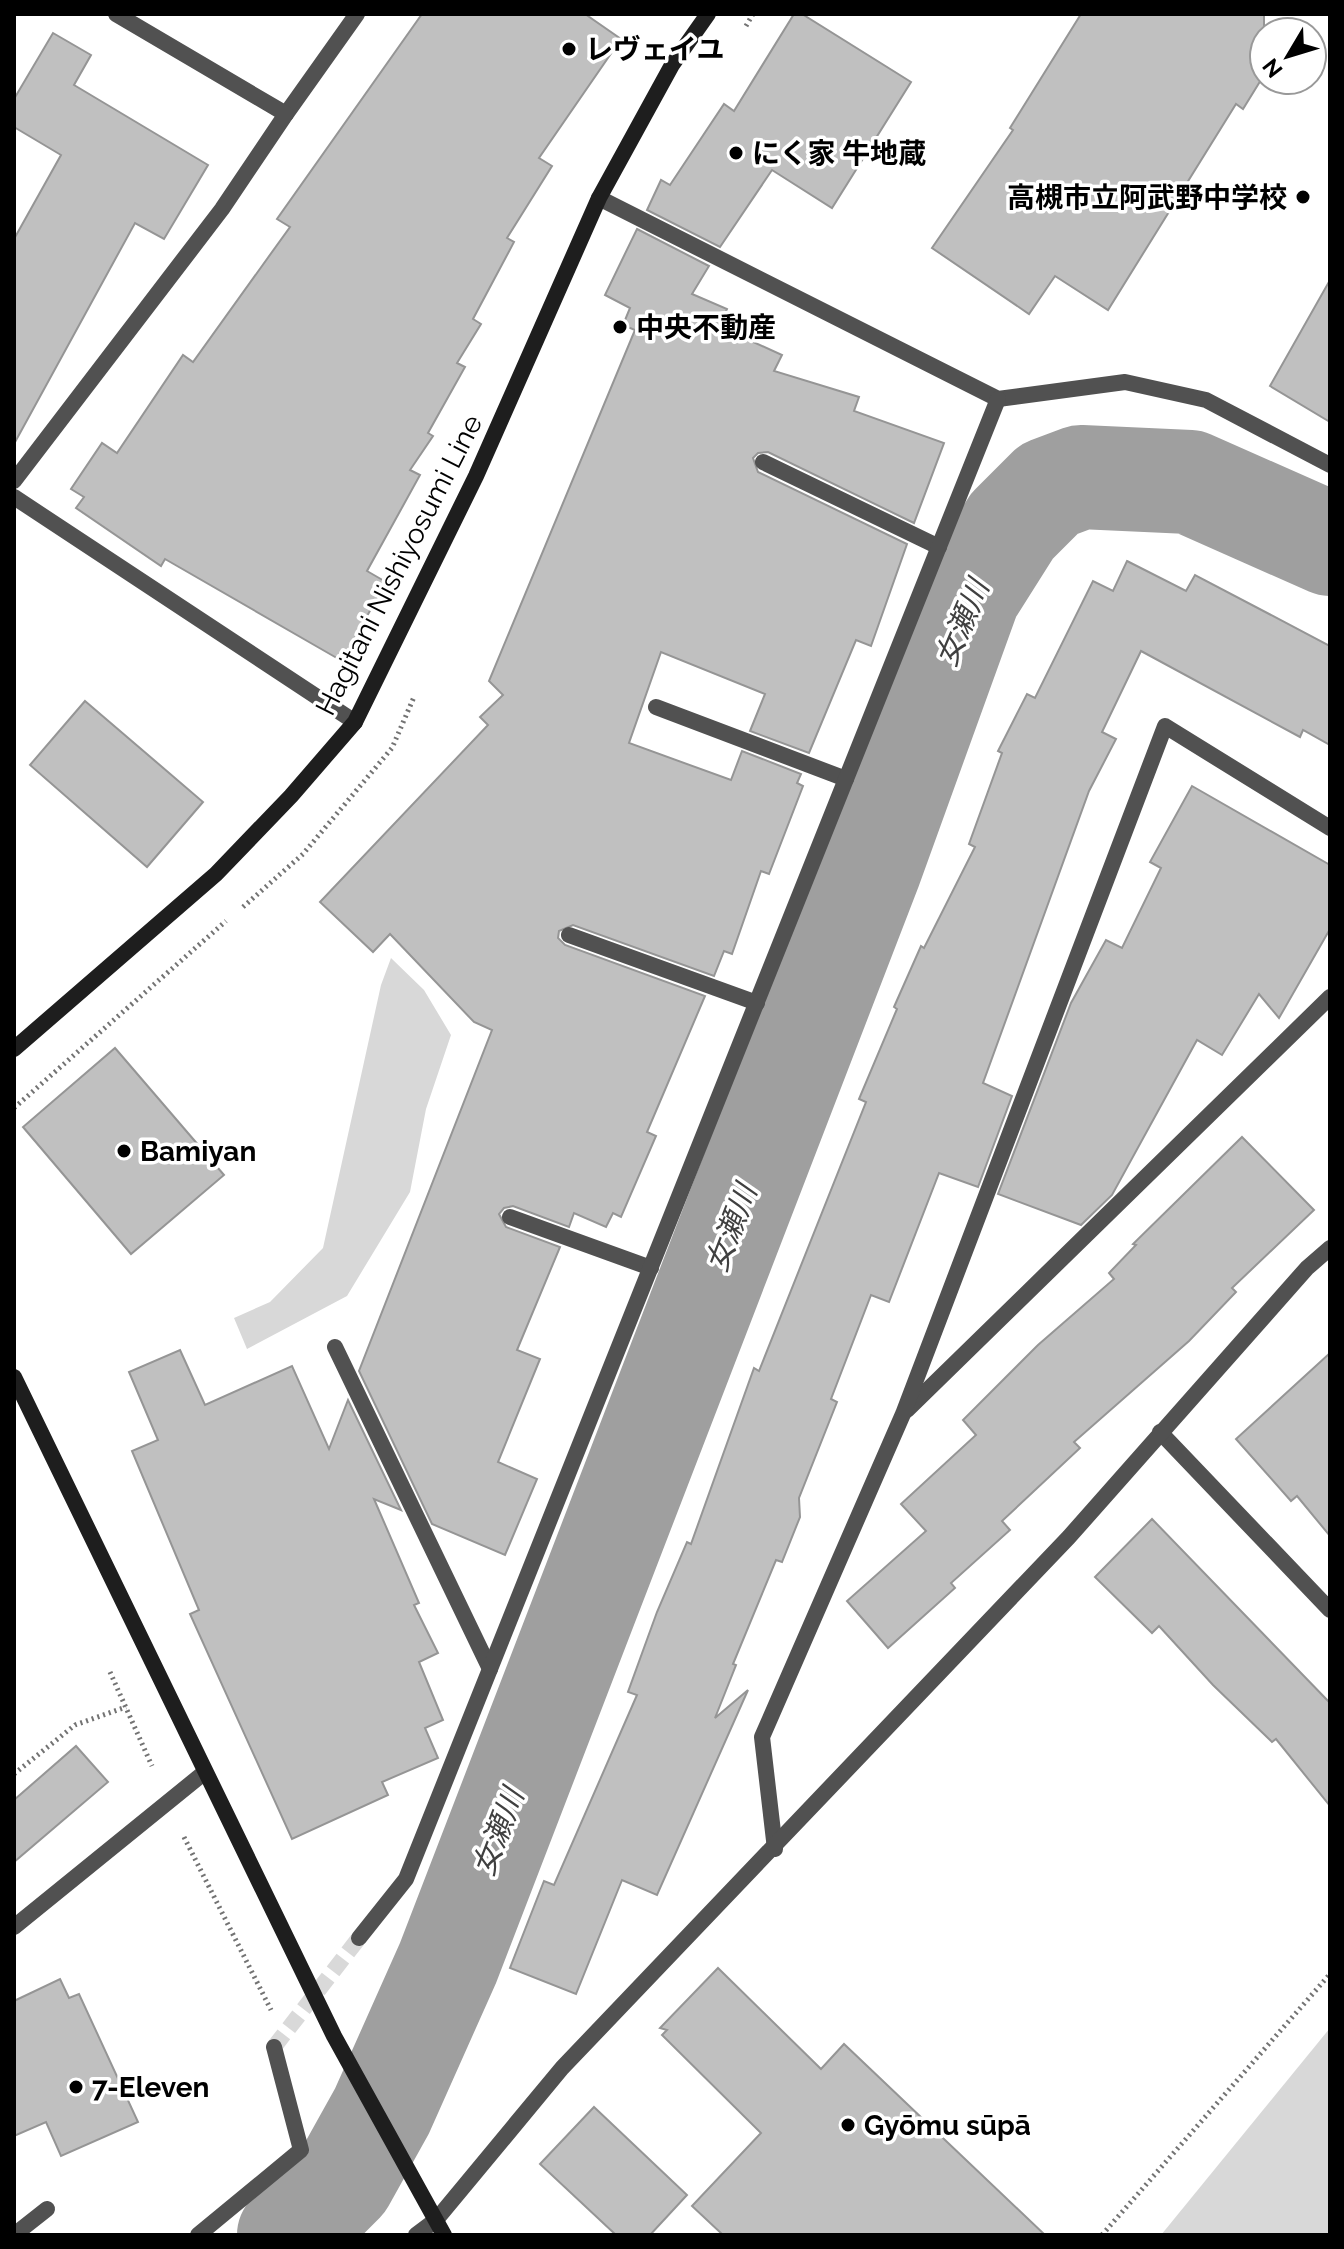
<svg xmlns="http://www.w3.org/2000/svg" width="1344" height="2249" viewBox="0 0 1344 2249" font-family="Raleway,'Noto Sans JP',sans-serif">
	<style>
		.green { fill: #d8d8d8 }
		.lines { fill: none; stroke-linecap: round; stroke-linejoin: round }
		.river { stroke: #9f9f9f; stroke-width: 104 }
		.building { fill: #c0c0c0; stroke: #959595; stroke-width: 2 }
		.street-tunnel { stroke: #d9d9d9; stroke-width: 16; stroke-dasharray: 16 8; stroke-linecap: butt }
		.path { stroke: #737373; stroke-width: 5; stroke-dasharray: 2 4; stroke-linecap: butt }
		.street { stroke: #515151; stroke-width: 16 }
		.secondary { stroke: #1e1e1e; stroke-width: 16 }
		.poi-dot { fill: #000; stroke: #fff; stroke-width: 3 }
		.labels { text-anchor: middle; dominant-baseline: central; stroke-width: 7; stroke-linejoin: round; paint-order: stroke }
		.poi-label { font-size: 28px; font-weight: bold; fill: #000; stroke: #fff; text-anchor: start }
		.street-label { font-size: 28px; fill: #000; stroke: #fff }
		.water-label { font-size: 30px; font-style: italic; fill: #404040; stroke: #fff }
	</style>
	<rect width="100%" height="100%" fill="#fff"/>
	<g class="green">
		<path d="M391 958 424 990 451 1035 426 1109 410 1192 347 1296 247 1349 234 1318 270 1302 323 1248 381 985Z"/>
		<path d="M1330 2028V2235H1161Z"/>
	</g>
	<g class="lines">
		<path class="river" d="M289 2235 343 2181 382 2111 448 1963 870 868 969 594 1012 526 1049 489 1081 477 1190 482 1330 544"/>
	</g>
	<g class="building">
		<path d="M422 14H585L621 39 539 158 552 166 507 238 514 242 473 319 481 324 457 363 465 367 428 433 433 436 410 470 420 475 367 571 386 582 342 661 165 559 161 566 76 508 84 497 71 489 102 443 117 453 183 355 193 362 290 227 277 219Z"/>
		<path d="M794 14H802L911 82 832 208 772 170 720 247 647 210 661 180 670 185 724 104 734 111Z"/>
		<path d="M1081 14H1264V75L1243 109 1236 104 1108 310 1055 276 1029 314 932 248 1013 130 1010 128Z"/>
		<path d="M53 33 91 55 74 85 208 165 164 239 135 223 14 444V239L61 155 14 127V99Z"/>
		<path d="M637 229 709 266 692 294 727 309 720 327 782 355 774 371 859 397 854 411 944 443 914 523 768 452 758 453 753 458 758 472 907 544 871 646 856 640 809 753 750 731 765 694 661 652 629 743 731 780 742 751 801 774 797 783 803 786 769 874 761 871 732 954 724 951 714 976 573 925 559 931 558 938 565 945 705 996 647 1132 656 1136 621 1217 613 1213 606 1227 574 1213 569 1227 513 1206 504 1208 499 1214 506 1227 560 1247 517 1350 540 1359 498 1462 537 1479 505 1555 432 1524 359 1371 492 1030 474 1022 390 934 373 952 320 902 488 725 480 717 503 695 489 681 635 330 623 325 630 308 605 295Z"/>
		<path d="M1330 280V422L1270 386Z"/>
		<path d="M1127 561 1186 591 1195 575 1330 646V745L1303 730 1300 737 1141 651 1102 732 1116 739 1089 791 983 1083 1012 1096 978 1187 939 1173 889 1302 871 1295 831 1399 837 1402 799 1498 800 1517 782 1562 776 1560 733 1664 736 1665 715 1718 748 1690 657 1895 622 1880 576 1994 510 1968 544 1881 554 1885 637 1695 628 1692 657 1612 687 1542 691 1544 754 1368 759 1371 866 1102 859 1099 897 1009 894 1007 921 946 924 948 975 847 969 844 1002 753 998 751 1027 694 1035 698 1093 581 1113 591Z"/>
		<path d="M85 701 203 802 147 867 30 765Z"/>
		<path d="M1192 786 1330 865V929L1279 1018 1259 994 1222 1055 1197 1040 1112 1195 1081 1225 998 1194 1071 1003 1106 940 1122 948 1161 868 1150 862Z"/>
		<path d="M115 1048 224 1175 131 1254 23 1127Z"/>
		<path d="M1242 1137 1314 1210 1232 1288 1236 1292 1189 1341 1074 1442 1080 1448 1002 1521 1010 1530 951 1583 955 1588 888 1648 847 1601 926 1531 901 1504 976 1435 963 1420 1038 1345 1114 1279 1109 1273 1136 1245 1133 1244Z"/>
		<path d="M180 1350 205 1405 292 1366 329 1449 348 1400 401 1510 374 1499 419 1603 414 1605 438 1653 419 1662 443 1720 425 1728 438 1758 382 1782 388 1795 292 1839 190 1614 199 1610 132 1451 158 1440 129 1372Z"/>
		<path d="M1330 1353V1536L1297 1496 1291 1501 1236 1439Z"/>
		<path d="M1152 1519 1330 1703V1806L1276 1739 1272 1742 1213 1685 1159 1626 1152 1633 1095 1577Z"/>
		<path d="M76 1746 108 1782 14 1862V1800Z"/>
		<path d="M718 1968 821 2069 844 2044 1045 2235H723L692 2206 761 2133 662 2035 667 2030 660 2028Z"/>
		<path d="M60 1979 69 1998 79 1994 138 2122 61 2156 46 2122 14 2136V2001Z"/>
		<path d="M594 2107 687 2195 650 2235H616L540 2164Z"/>
	</g>
	<g class="lines">
		<path class="street-tunnel" d="M274 2047 359 1938"/>
		<g class="path">
			<path d="M746 26 753 14"/>
			<path d="M243 907 303 854 392 748 414 697"/>
			<path d="M14 1108 226 921"/>
			<path d="M110 1672 152 1766"/>
			<path d="M14 1774 75 1725 126 1707"/>
			<path d="M184 1837 271 2010"/>
			<path d="M1102 2235 1330 1974"/>
		</g>
		<g class="street">
			<path d="M286 114 357 14"/>
			<path d="M599 198 998 399 1125 382 1206 400 1330 465"/>
			<path d="M763 462 939 547"/>
			<path d="M14 481 222 209 286 114 116 14"/>
			<path d="M14 497 355 722"/>
			<path d="M656 707 846 779"/>
			<path d="M569 935 757 1003"/>
			<path d="M510 1217 651 1268"/>
			<path d="M335 1347 490 1669"/>
			<path d="M907 1410 1330 997"/>
			<path d="M1160 1432 1330 1610"/>
			<path d="M775 1849 762 1737 903 1414 1165 726 1330 828"/>
			<path d="M14 1927 205 1772"/>
			<path d="M359 1938 406 1879 998 399"/>
			<path d="M14 2235 47 2209"/>
			<path d="M198 2235 301 2150 274 2047"/>
			<path d="M416 2235 436 2220 562 2068 1069 1537 1307 1268 1330 1248"/>
		</g>
		<g class="secondary">
			<path d="M14 1049 216 874 291 796 355 722 476 476 599 198 672 65 708 14"/>
			<path d="M14 1377 334 2036 444 2235"/>
		</g>
	</g>
	<g class="poi-dot">
		<circle cx="569" cy="49" r="8"/>
		<circle cx="736" cy="153" r="8"/>
		<circle cx="1303" cy="197" r="8"/>
		<circle cx="620" cy="327" r="8"/>
		<circle cx="124" cy="1151" r="8"/>
		<circle cx="76" cy="2087" r="8"/>
		<circle cx="848" cy="2125" r="8"/>
	</g>
	<g class="labels">
		<g class="poi-label">
			<text x="585" y="49">レヴェイユ</text>
			<text x="752" y="153">にく家 牛地蔵</text>
			<text x="1287" y="197" text-anchor="end">高槻市立阿武野中学校</text>
			<text x="636" y="327">中央不動産</text>
			<text x="140" y="1151">Bamiyan</text>
			<text x="92" y="2087">7-Eleven</text>
			<text x="864" y="2125">Gyōmu sūpā</text>
		</g>
		<g class="street-label">
			<text transform="translate(399 565) rotate(-63)">Hagitani Nishiyosumi Line</text>
		</g>
		<g class="water-label">
			<text transform="translate(962 623) rotate(-67)">女瀬川</text>
			<text transform="translate(731 1228) rotate(-69)">女瀬川</text>
			<text transform="translate(498 1832) rotate(-69)">女瀬川</text>
		</g>
	</g>
	<rect width="1344" height="2249" fill="none" stroke="#000000" stroke-width="32"/>
	<g transform="translate(1288 56) rotate(232)"><circle r="38" fill="#ffffff" stroke="#999999" stroke-width="2"/>
	<path d="M0-6L14 30L0 20L-14 30Z" fill="#000000"/>
	<text y="-12" font-size="22" font-weight="bold" text-anchor="middle" fill="#000000">N</text>
	</g>
</svg>
